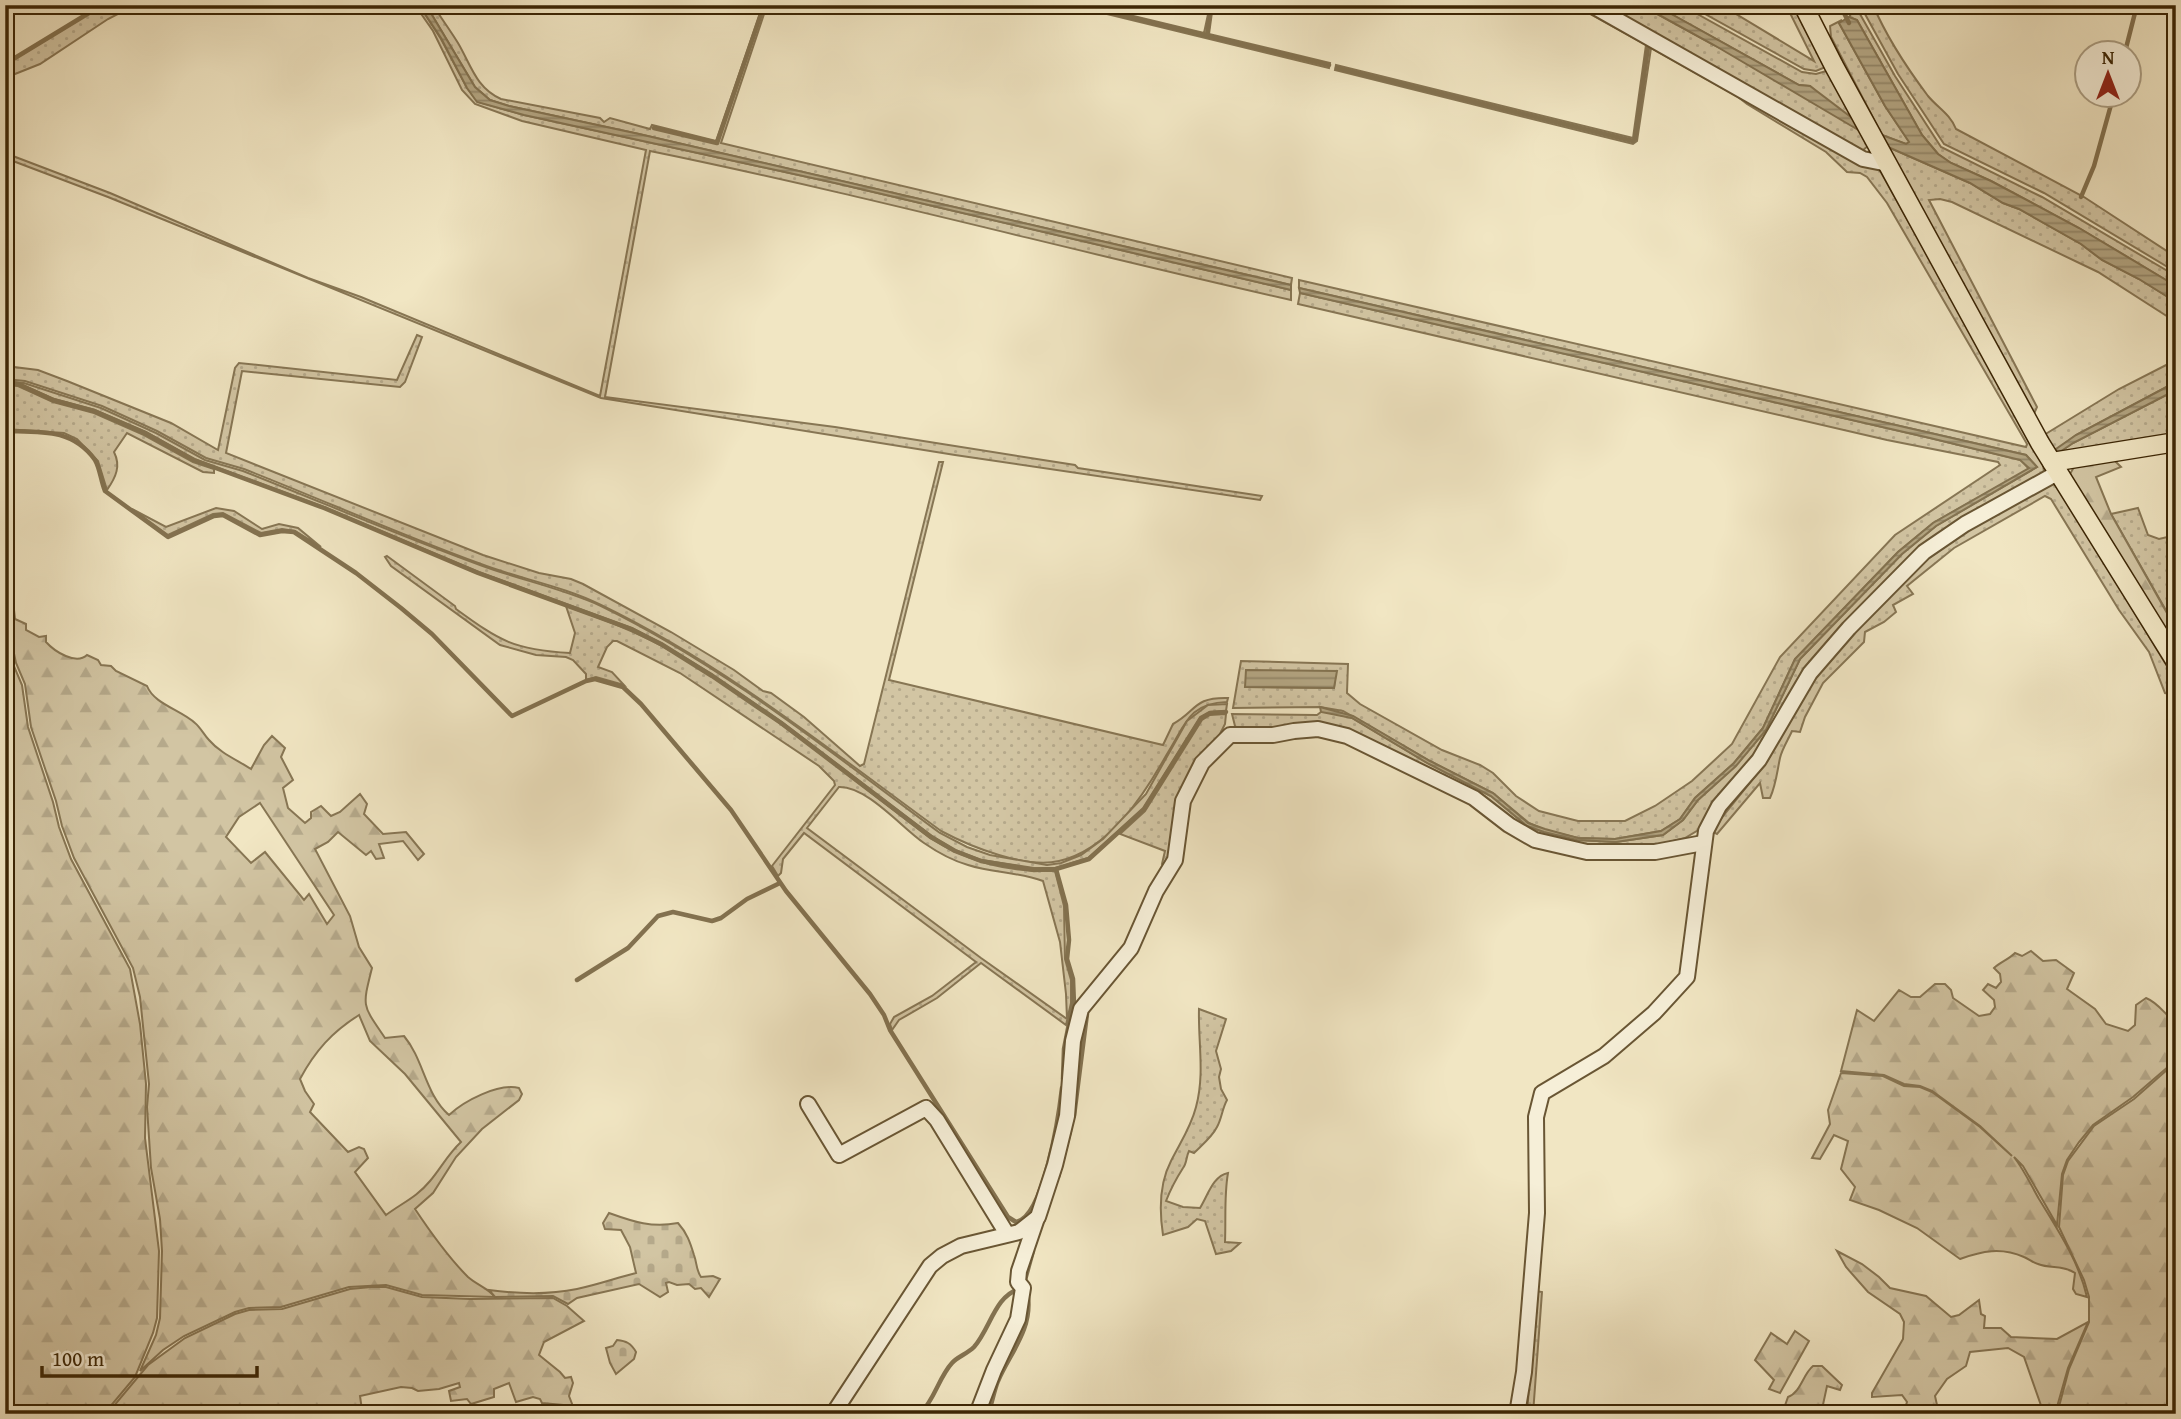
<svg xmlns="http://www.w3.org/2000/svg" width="2181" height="1419" viewBox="0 0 2181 1419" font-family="'Gentium Book Plus',serif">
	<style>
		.grass { fill: url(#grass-dots); stroke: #877654; stroke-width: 2; fill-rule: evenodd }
		.forest { fill: url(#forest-firs); stroke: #877654; stroke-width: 2; fill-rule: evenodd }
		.cemetery { fill: url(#cemetery-stones); stroke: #877654; stroke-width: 2 }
		.water { fill: url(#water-rules); stroke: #837250; stroke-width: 2 }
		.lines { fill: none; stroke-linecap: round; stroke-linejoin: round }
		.stream { stroke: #837250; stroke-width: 4.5 }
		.minor-casing { stroke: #695634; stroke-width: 18 }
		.major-casing { stroke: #3c2605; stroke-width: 21 }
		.minor { stroke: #f6efd8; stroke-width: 14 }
		.major { stroke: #f1e6c3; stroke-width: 18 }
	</style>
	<defs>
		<pattern id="grass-dots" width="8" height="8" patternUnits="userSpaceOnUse" patternTransform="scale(1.75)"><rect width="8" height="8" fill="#d2c5a3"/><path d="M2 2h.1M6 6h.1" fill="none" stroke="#b5a98b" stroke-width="1.8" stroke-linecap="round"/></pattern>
		<pattern id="forest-firs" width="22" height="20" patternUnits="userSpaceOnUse" patternTransform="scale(1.75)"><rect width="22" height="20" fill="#d2c5a3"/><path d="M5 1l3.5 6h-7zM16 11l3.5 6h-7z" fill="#b5a98b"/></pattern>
		<pattern id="cemetery-stones" width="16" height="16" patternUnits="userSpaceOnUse" patternTransform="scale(1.75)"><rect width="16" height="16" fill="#d2c5a3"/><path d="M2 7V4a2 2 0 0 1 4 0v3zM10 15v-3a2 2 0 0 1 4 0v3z" fill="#b5a98b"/></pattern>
		<pattern id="water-rules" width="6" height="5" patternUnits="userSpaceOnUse" patternTransform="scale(1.75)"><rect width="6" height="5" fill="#b3a582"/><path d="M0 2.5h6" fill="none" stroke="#938668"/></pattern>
	</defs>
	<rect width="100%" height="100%" fill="#f1e6c3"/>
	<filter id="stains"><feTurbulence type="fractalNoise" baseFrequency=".00286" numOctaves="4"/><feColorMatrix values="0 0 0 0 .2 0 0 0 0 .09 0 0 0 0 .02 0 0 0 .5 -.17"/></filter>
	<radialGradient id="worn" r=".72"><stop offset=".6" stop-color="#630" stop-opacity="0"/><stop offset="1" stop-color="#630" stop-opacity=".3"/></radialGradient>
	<g class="grass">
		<path d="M103 5H135L108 19 40 64 5 78V65Z"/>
		<path d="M415 5H419L441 39 467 88 478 102 524 115 835 183 1291 290V300C1077 252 865 195 650 151L605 397 835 427 1075 465 1078 468 1262 496 1260 500 955 455 601 398 108 197 5 158V153L110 193 308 278 361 297 600 396 646 150 522 121 475 104 462 90 433 31Z"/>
		<path d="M426 5H433C441 18 450 30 458 43 471 65 476 88 501 99L600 118 604 122 610 118 650 129 652 125 716 141 763 5H767L721 143 1292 278 1291 285 639 134 509 106 490 100 475 87Z"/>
		<path d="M1070 5H1088L1204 33 1210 5H1213L1209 34 1330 63 1329 68Z"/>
		<path d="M1574 5H1583L1878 167 2043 463 2044 473 1887 583 1700 829 1685 838 1669 842 1649 846 1603 849 1536 837 1338 727 1314 724 1274 730 1238 729 1235 726 1232 714 1317 715 1321 712H1328L1352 718 1429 764 1491 796 1527 826 1544 832 1577 840 1616 842 1663 835 1683 820 1698 800 1735 766 1766 730 1800 659 1902 554 1936 526 2037 467 2026 455 1299 288V280L2026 447 2027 444 1887 203 1867 177 1860 173 1847 172 1826 152 1747 104 1738 97 1651 48 1637 141 1633 144 1335 70 1336 65 1633 138 1646 45Z"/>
		<path d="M1599 5H1641L1714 45 1821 96 1810 86 1799 85 1655 5H1681L1802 72 1816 74 1830 70 1869 145 1862 151Z"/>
		<path d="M1689 5H1721L1814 61 1786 5H1796L1828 66 1816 71 1804 69Z"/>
		<path d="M1860 5H1873C1887 38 1907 68 1928 96 1938 108 1950 114 1956 129L2084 197 2176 257V272L2044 193 1944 144 1898 74Z"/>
		<path d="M1856 7 1895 76 1941 147 2042 197 2176 276V286L2079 228 1991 181 1951 163 1938 154 1922 135 1857 20 1849 17Z"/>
		<path d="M1842 20 1839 23 1885 106 1910 143 1906 144 1882 135 1831 37 1830 26Z"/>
		<path d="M1888 147 1970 183 2003 203 2019 209 2081 244 2102 260 2139 279 2176 302V322L2098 272 1952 202 1940 199 1929 200 2037 407 2033 416Z"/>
		<path d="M1300 293 1930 438 2021 460 2029 469 1933 523 1898 552 1795 659 1763 728 1734 763 1695 798 1680 819 1661 831 1615 839 1578 838 1545 830 1529 823 1493 793 1430 761 1343 711 1320 707 1233 708 1241 661 1348 664 1347 693 1360 704 1442 750 1480 765 1493 773 1516 796 1539 811 1578 821H1625L1655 806 1692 781 1732 744 1780 657 1895 535 2000 465 1998 462 1887 440 1298 304ZM1336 671 1334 688 1245 687Z"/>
		<path d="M417 335 422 337 405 382 400 387 242 371 226 453 483 555 539 573 571 579 583 584 671 632 734 670 763 691 771 693 804 717 860 766 864 764 939 462H943L889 680 1163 745 1173 724C1197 711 1193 697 1228 698L1227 702C1188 703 1185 726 1167 754 1144 795 1109 850 1059 861 1026 869 971 847 941 831 831 751 725 665 601 605 563 586 520 579 481 564 401 535 323 500 244 469L206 458 157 431 102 406 25 381 5 379V366L38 370 67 381 171 423 218 450 235 368 239 363 397 380Z"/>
		<path d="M2176 360V382L2076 435 2056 450 2058 453 2073 443 2176 390V439L2059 458 2044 435 2119 389Z"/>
		<path d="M5 381 24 383 101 408 156 433 205 460 243 471C322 502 400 536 480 565 520 580 562 588 601 606 724 666 830 752 940 833L967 847 990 855 1047 865 1061 863 1081 855 1103 839 1146 794 1187 721 1208 705 1227 704 1226 711 1210 712 1200 718 1143 809 1088 858 1056 868H1034L981 860 955 850 932 836 782 722 712 674 661 643 632 628 479 572 324 507 194 459 146 432 95 410 54 399 18 383Z"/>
		<path d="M5 385 18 386 53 402 94 413 144 435 193 462 214 469V473L203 472 127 433 114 452C121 466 116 477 107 490L98 461 77 439 64 433 5 429Z"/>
		<path d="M2048 483 2057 485 2176 681V702L2171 694 2165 693 2149 652 2119 610 2051 499 2045 496 1954 548 1907 586 1913 594 1893 605 1896 612 1884 622 1865 632 1864 642 1823 683 1805 717 1800 732 1792 731C1788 740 1782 749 1780 758 1777 772 1776 785 1770 798H1763L1760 783 1717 834 1711 831 1768 760 1806 690 1831 656 1919 565 1961 535Z"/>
		<path d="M216 508 234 511 262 529 279 524 298 528 321 547 295 531 282 529 261 533 223 513 213 514 168 535 132 509 166 527Z"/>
		<path d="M2138 508 2148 535 2159 539 2176 535V628L2111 514Z"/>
		<path d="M387 556 455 606 456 609C500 641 514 650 570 653L575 633 566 606C598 617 630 629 660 645 756 699 843 772 930 838 970 863 1008 872 1055 871L1064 906 1065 959 1071 980V1003L1066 1025 981 963 937 998 899 1020 892 1030 890 1024 894 1017 932 996 976 962 804 833 783 859 781 873 778 876 772 866 835 785 834 781 819 766 680 673 617 641H613L607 647 598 667 612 672 624 685 596 677 586 680V674L573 660 566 657 536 655 500 645 391 566 385 557ZM839 787C867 786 902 828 924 843 937 852 954 861 968 865 993 873 1019 872 1043 881L1060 942 1066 994 1067 1019 981 958 807 828Z"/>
		<path d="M1226 714 1225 724 1216 742 1202 758 1174 850 1166 866 1162 864 1165 851 1120 834 1145 811 1202 720 1210 715Z"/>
		<path d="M1199 1009 1226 1019 1216 1051 1221 1069 1219 1077 1221 1089 1227 1100C1222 1109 1222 1118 1217 1127 1212 1137 1202 1145 1194 1153L1189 1151C1186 1157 1187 1163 1183 1168 1176 1179 1171 1188 1166 1201L1183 1207 1200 1208C1208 1195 1213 1176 1228 1173 1224 1195 1226 1219 1225 1242L1240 1243 1231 1251 1216 1254 1205 1221 1197 1219 1188 1227 1163 1235C1159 1209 1159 1184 1171 1161 1180 1143 1191 1127 1196 1107 1205 1074 1198 1042 1199 1009Z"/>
		<path d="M1536 1291 1542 1292 1533 1414H1527Z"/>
	</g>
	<g class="forest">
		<path d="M2114 460 2121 467 2096 477 2111 514 2176 629V652L2073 484 2070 474 2074 467Z"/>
		<path d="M5 610H14L15 619 26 624V630L39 637 46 636V642C55 652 76 665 87 655L98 660 101 665 111 666 116 671 147 686C154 704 181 710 195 723 201 728 204 735 209 740 220 753 237 760 251 769L264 745 272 736 285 748 281 757 293 780 283 788 288 808 305 823 311 818V812L321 806 331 816 340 812 360 794 367 804 364 814 383 834 406 832 424 854 418 860 403 841 379 844 384 858 376 859 371 851 366 855 338 832 328 842 315 849 350 916 359 947 372 968C362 1008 362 1004 385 1038L404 1036C424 1060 425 1094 449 1115 464 1101 498 1083 519 1088L522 1094 519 1100 482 1129 456 1157 433 1193 415 1209C429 1230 451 1260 468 1277 477 1285 488 1288 495 1297L422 1295 386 1285 349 1287 281 1307 249 1308 235 1312 184 1336 163 1350 140 1371 156 1335 160 1318 162 1251 160 1219 151 1168 147 1107 149 1084 140 997 133 968 74 858 62 826 56 801 31 727 25 684 16 663 10 635 5 629ZM260 803 334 915 327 924 309 894 304 900 265 852 251 863 226 837 239 817ZM359 1015 370 1041 405 1074 461 1142C448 1154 441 1168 430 1181 417 1197 402 1203 386 1215L355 1172 368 1158 364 1149 359 1147 348 1152 310 1112 314 1104 305 1091 300 1079C315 1051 332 1032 359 1015Z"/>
		<path d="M5 633 13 664 22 685 28 727 53 802 59 827 71 859 130 969 140 1024 146 1084 145 1138 159 1251 157 1318 153 1333 135 1377 104 1414H5Z"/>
		<path d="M2031 951 2043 961 2056 960 2074 973 2067 989 2095 1009 2106 1024 2128 1031 2135 1025 2136 1005 2146 998C2159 1003 2165 1015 2176 1023V1060L2133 1097 2093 1125 2079 1142 2067 1160 2062 1174 2057 1225 2023 1166 2014 1157C2024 1170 2031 1185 2039 1199 2058 1230 2079 1262 2087 1297L2076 1294 2073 1289 2075 1273C2063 1265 2051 1269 2038 1264 2033 1263 2029 1259 2024 1257 2001 1247 1982 1251 1960 1259L1917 1228 1879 1210 1850 1200 1855 1187 1841 1169 1848 1141 1834 1135 1820 1159 1812 1158 1830 1124 1828 1110 1841 1073 1883 1076 1904 1086 1920 1087 1932 1092 1980 1127 2012 1156 1980 1126 1932 1091 1920 1086 1904 1084 1884 1075 1841 1071 1857 1010 1874 1021 1899 990 1911 997H1920L1935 984H1945L1951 990 1953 998 1979 1016 1990 1014 1995 1007 1994 1000 1983 990 1988 984 1996 988 2001 982 2000 974 1994 968C2000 962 2008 960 2015 953L2022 956Z"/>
		<path d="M2176 1062V1414H2057L2069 1369 2089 1322V1297L2084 1280 2059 1227 2063 1175 2068 1161 2094 1126 2134 1099Z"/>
		<path d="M1837 1251 1862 1264 1879 1277 1890 1288 1926 1296 1951 1317 1959 1315 1979 1300 1981 1314 1985 1316 1984 1328H2001L2011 1337 2057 1339 2088 1322 2068 1368 2055 1414H2044L2024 1357 2008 1348 1970 1352 1966 1366 1947 1379 1935 1396 1939 1414H1903L1907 1402 1902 1395 1872 1397V1393L1903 1339 1904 1322 1900 1314 1868 1292 1846 1267Z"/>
		<path d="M371 1287H386L422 1297 470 1299 553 1298 567 1306 584 1321 544 1342 539 1355 560 1372 565 1378 571 1377 573 1383 569 1396 576 1414H569L563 1405 542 1403 540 1399 533 1397 516 1402 509 1383 494 1389V1397L471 1404 467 1399 451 1401 449 1391 460 1387 459 1383 439 1389 418 1391 412 1388 401 1387 360 1396 362 1410 354 1414H107L148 1365 185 1338 235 1314 249 1310 282 1309 350 1289Z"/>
		<path d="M1795 1331 1809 1341 1780 1393 1769 1389 1774 1380 1755 1360 1771 1333 1787 1344Z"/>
		<path d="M1813 1366H1822L1842 1385 1840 1390 1827 1386 1821 1414H1782L1788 1397C1801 1392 1803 1374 1813 1366Z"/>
	</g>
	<g class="cemetery">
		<path d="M609 1213C634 1222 652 1228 678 1223 687 1233 690 1242 694 1255 697 1263 696 1270 701 1277L713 1276 720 1279 709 1297 701 1288 695 1289 689 1284 677 1285 669 1282 666 1283 668 1292 660 1297 639 1284 577 1298 568 1304 553 1296 495 1297 489 1290C519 1294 548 1295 577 1289 597 1285 616 1278 636 1273L630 1247 621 1230 605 1229 603 1223Z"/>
		<path d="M617 1340C626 1341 631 1343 636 1352L634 1359 616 1374 610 1363 606 1348 613 1346Z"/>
	</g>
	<g class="water">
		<path d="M419 5H426L475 87 490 100 509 106 639 134 1291 285V290L835 183 524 115 477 102 467 88 441 38Z"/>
		<path d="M1641 5H1655L1799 85 1810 86 1856 121 1860 131 1714 45Z"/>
		<path d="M1849 17 1857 20 1922 135 1938 154 1951 163 1991 181 2079 228 2176 286V302L2139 279 2102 260 2081 244 2019 209 2003 203 1970 183 1888 147 1882 135 1906 144 1909 142 1885 106 1839 23Z"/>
		<path d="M1299 288 2026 455 2037 467 1936 526 1902 554 1800 659 1766 730 1736 766 1698 800 1683 820 1663 835 1616 842 1577 840 1544 832 1527 826 1491 796 1429 764 1352 718 1321 712 1320 707 1353 716 1430 761 1493 793 1528 823 1545 829 1578 838 1615 839 1661 831 1680 819 1695 798 1734 763 1763 728 1795 659 1898 552 1933 523 2029 468 2020 460 1930 438 1300 293Z"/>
		<path d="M2176 382V390L2073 443 2057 454 2056 449 2076 435Z"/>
		<path d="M1246 670 1337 671 1334 688 1245 687Z"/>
	</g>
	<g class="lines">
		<g class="stream">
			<path d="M1079 5 1329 65"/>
			<path d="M1840 5 1849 23"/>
			<path d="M1207 35 1211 5"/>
			<path d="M2125 52 2137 5"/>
			<path d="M5 64 102 5"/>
			<path d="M1337 68 1633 141 1635 139 1648 47"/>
			<path d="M654 128 717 143 764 5"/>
			<path d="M2081 197 2094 166 2114 94"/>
			<path d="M5 383 18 384 53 400 94 411 145 433 194 460 324 508 478 573 631 629 661 644 712 676 781 723 931 837 955 851 981 861 1034 870 1056 869 1089 859 1144 809 1201 718 1210 713 1226 712"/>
			<path d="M5 431C40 432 72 428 95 460 100 468 101 482 105 491L168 537 214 516 223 515 260 535 282 531 294 532 356 573 401 608 432 634 512 716 586 681 595 679 623 687 641 704 731 810 786 891 870 994 884 1015 890 1030 1008 1217 1016 1222C1044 1217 1059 1114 1062 1088"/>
			<path d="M1056 869 1066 905 1069 940 1067 959 1073 979 1074 1004"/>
			<path d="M577 980 628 948 658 916 673 912 712 921 721 918 747 899 780 883"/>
			<path d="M1063 1079 1064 1049 1073 1003"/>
			<path d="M1074 1116 1087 1014 1084 1011"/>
			<path d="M1058 1177 1070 1131"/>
			<path d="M1025 1280 1033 1251"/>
			<path d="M920 1414C935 1399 939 1377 952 1363 957 1357 967 1354 974 1347 990 1329 995 1296 1019 1289"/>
			<path d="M988 1414C992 1403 994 1391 998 1381 1010 1353 1032 1330 1028 1297"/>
		</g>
		<defs>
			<g id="minor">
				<path d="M1591 5 1863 159 1888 164"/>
				<path d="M808 1104 839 1155 926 1108 937 1120 1007 1234"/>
				<path d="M833 1414 930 1266 942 1256 961 1246 1019 1232 1038 1217 1055 1165 1067 1116 1073 1041 1081 1009 1131 948 1156 891 1175 860 1183 801 1202 763 1230 735H1273L1294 731 1318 729 1347 736 1474 798 1509 825 1535 840 1587 852H1655L1703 843"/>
				<path d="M977 1414 994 1370 1018 1319 1023 1288 1018 1282 1019 1271 1037 1218"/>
				<path d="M1517 1414 1524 1372 1537 1213 1536 1117 1542 1093 1604 1056 1654 1013 1687 977 1706 831 1719 806 1759 760 1810 673 1849 628 1924 552 1965 524 2059 472"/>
			</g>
			<g id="major">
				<path d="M1803 5 1834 66 2040 443 2176 662"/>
				<path d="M2052 462 2176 442"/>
			</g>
		</defs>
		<use href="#minor" class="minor-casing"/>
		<use href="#major" class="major-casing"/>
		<use href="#minor" class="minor"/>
		<use href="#major" class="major"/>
	</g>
	<rect width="2181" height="1419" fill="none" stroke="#f1e6c3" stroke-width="28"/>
	<rect x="7" y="7" width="2167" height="1405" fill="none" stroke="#3c2605" stroke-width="3.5"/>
	<rect x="14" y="14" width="2153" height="1391" fill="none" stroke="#3c2605" stroke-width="2"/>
	<g transform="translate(2108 74)"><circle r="33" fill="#f6efd8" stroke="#ac9f84" stroke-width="2"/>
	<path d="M0-5L12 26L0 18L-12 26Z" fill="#8f2418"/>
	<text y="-10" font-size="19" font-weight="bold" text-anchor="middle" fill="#3c2605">N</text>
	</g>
	<path d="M42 1366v10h215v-10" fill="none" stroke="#3c2605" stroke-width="3.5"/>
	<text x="52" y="1366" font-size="21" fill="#3c2605" stroke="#f6efd8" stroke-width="5" paint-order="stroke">100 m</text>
	<rect width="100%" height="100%" filter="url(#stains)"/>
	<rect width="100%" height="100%" fill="url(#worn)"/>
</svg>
